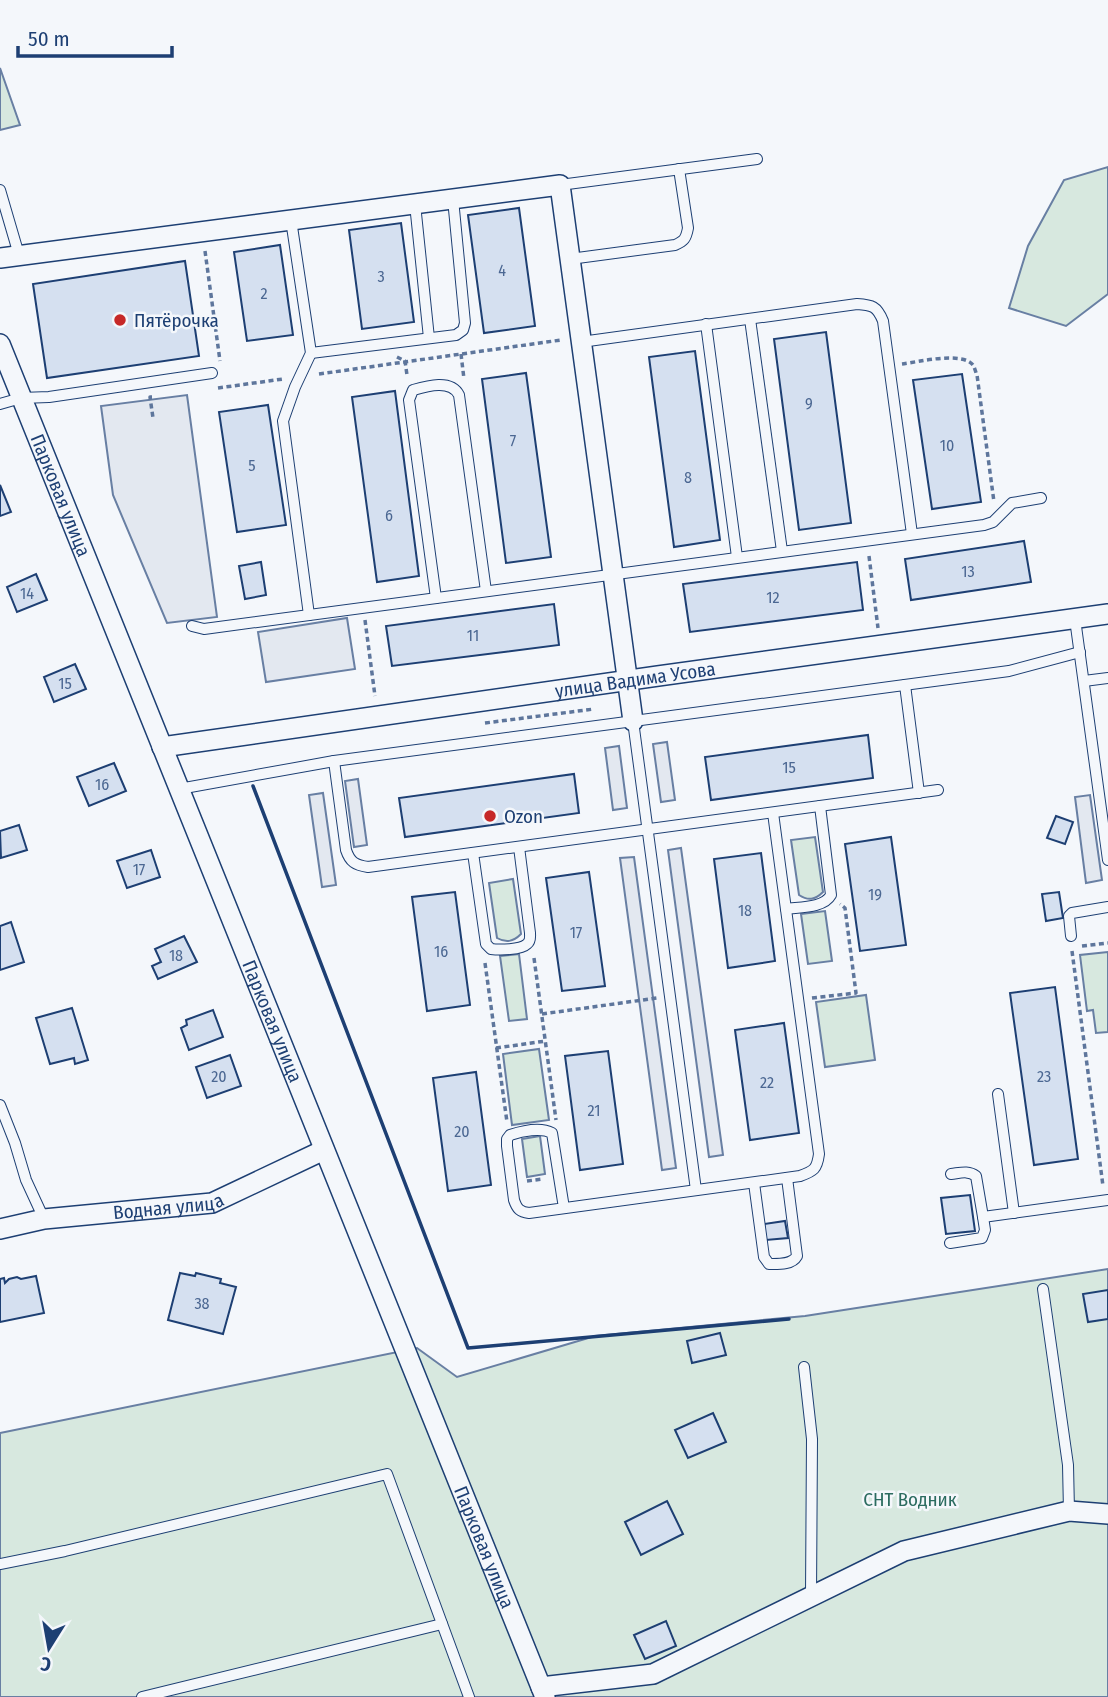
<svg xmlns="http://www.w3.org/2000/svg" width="1108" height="1697" viewBox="0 0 1108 1697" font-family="'Fira Sans Condensed',sans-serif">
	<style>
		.green { fill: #d7e8df; stroke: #687fa3; stroke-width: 2 }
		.parking { fill: #e3e8f0; stroke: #687fa3; stroke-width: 2 }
		.building { fill: #d5e0f0; stroke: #1d3f73; stroke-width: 2 }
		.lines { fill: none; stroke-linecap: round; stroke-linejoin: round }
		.lane-casing { stroke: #1d3f73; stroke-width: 12 }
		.street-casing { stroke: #1d3f73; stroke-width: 22 }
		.path { stroke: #5e769c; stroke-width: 3.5; stroke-dasharray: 5 3.5; stroke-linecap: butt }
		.lane { stroke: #f4f7fb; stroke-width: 10 }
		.street { stroke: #f4f7fb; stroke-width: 19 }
		.wall { stroke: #1d3f73; stroke-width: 3.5 }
		.poi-dot { fill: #c62828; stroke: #f4f7fb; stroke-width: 2.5 }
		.labels { text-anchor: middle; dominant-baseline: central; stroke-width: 5; stroke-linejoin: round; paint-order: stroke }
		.number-label { font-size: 16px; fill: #4b6792 }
		.poi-label { font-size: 19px; fill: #1d3f73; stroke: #f4f7fb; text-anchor: start }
		.street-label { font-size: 19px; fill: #1d3f73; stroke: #f4f7fb }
		.park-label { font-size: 19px; fill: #2c6c60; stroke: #f4f7fb }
	</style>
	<rect width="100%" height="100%" fill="#f4f7fb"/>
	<g class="green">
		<path d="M0 68 20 125 0 130Z"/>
		<path d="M1108 167V294L1066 326 1009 308 1028 246 1064 180Z"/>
		<path d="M815 837 823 892C815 900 808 901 799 895L791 840Z"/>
		<path d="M513 879 521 934C513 942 506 943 497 938L489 883Z"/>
		<path d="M825 911 832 961 808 964 801 914Z"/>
		<path d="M1108 952V1032L1096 1033 1093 1010 1087 1011 1080 955Z"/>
		<path d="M519 954 527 1019 509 1021 500 956Z"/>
		<path d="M866 995 875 1060 825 1067 816 1002Z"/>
		<path d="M539 1049 549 1120 512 1125 503 1054Z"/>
		<path d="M540 1136 545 1174 527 1177 522 1139Z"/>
		<path d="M1108 1269V1697H0V1433L417 1348 457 1377 595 1336 805 1316Z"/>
	</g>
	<g class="parking">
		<path d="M187 395 217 617 167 623 113 495 101 406Z"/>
		<path d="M347 618 355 669 266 682 258 632Z"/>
		<path d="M667 742 675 800 661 802 653 744Z"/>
		<path d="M619 746 627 808 613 810 605 748Z"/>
		<path d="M358 779 367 845 354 847 345 781Z"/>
		<path d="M323 793 336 885 322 887 309 795Z"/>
		<path d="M1090 795 1102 880 1086 883 1075 797Z"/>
		<path d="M681 848 723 1155 709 1157 668 850Z"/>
		<path d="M634 857 676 1168 662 1170 620 858Z"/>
	</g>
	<g class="building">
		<path d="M519 208 535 326 484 333 468 215Z"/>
		<path d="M401 223 414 322 362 329 349 230Z"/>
		<path d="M280 245 293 335 247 341 234 252Z"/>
		<path d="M185 261 199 356 47 378 33 284Z"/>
		<path d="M826 332 851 523 799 530 774 339Z"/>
		<path d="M695 351 720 540 674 547 649 357Z"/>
		<path d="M526 373 551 557 506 563 482 379Z"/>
		<path d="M962 374 981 502 932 509 913 380Z"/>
		<path d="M395 391 419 576 377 582 352 397Z"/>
		<path d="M268 405 286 525 237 532 219 412Z"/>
		<path d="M0 485 11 512 0 516Z"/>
		<path d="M1024 541 1031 582 911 600 905 559Z"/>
		<path d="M261 562 266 595 245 599 239 566Z"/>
		<path d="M857 562 863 610 690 632 683 584Z"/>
		<path d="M36 574 47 600 17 612 7 587Z"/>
		<path d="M554 604 559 645 392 666 386 626Z"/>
		<path d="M75 664 86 689 54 702 44 677Z"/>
		<path d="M868 735 873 778 711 800 705 757Z"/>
		<path d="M114 763 126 791 89 806 77 777Z"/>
		<path d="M574 774 579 813 405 837 399 798Z"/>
		<path d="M1056 816 1073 822 1065 844 1047 838Z"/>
		<path d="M19 825 27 850 1 858 0 831Z"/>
		<path d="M891 837 906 945 860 951 845 844Z"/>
		<path d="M151 850 160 877 127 888 117 861Z"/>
		<path d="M761 853 775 961 728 968 714 859Z"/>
		<path d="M589 872 605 986 562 991 546 878Z"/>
		<path d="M455 892 470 1005 427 1011 412 897Z"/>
		<path d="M1059 892 1063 918 1046 921 1042 894Z"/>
		<path d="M11 922 24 962 0 970V926Z"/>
		<path d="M184 936 197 962 158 979 152 966 161 962 155 949Z"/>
		<path d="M1055 987 1078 1159 1034 1165 1010 993Z"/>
		<path d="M72 1008 88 1060 75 1064 74 1058 50 1064 36 1018Z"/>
		<path d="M213 1010 223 1037 189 1050 181 1028 187 1025 186 1020Z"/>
		<path d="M784 1023 799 1133 750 1140 735 1030Z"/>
		<path d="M608 1051 623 1164 580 1170 565 1056Z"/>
		<path d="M230 1055 241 1086 207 1098 196 1067Z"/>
		<path d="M476 1072 491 1185 448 1191 433 1078Z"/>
		<path d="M970 1195 975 1231 946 1234 941 1198Z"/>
		<path d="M785 1221 788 1238 766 1240 764 1224Z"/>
		<path d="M180 1273 195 1276 196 1273 221 1279 220 1283 236 1287 223 1334 168 1320Z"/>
		<path d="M36 1276 44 1313 0 1322V1279L4 1278 5 1283 9 1279 17 1277 21 1279Z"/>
		<path d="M1108 1290V1319L1088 1322 1083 1294Z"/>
		<path d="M720 1333 726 1355 692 1363 687 1341Z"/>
		<path d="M713 1413 726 1442 688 1458 675 1430Z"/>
		<path d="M667 1501 683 1534 641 1555 625 1522Z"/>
		<path d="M666 1621 676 1646 645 1659 634 1635Z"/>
	</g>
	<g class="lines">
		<defs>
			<g id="lane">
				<path d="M560 185 757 159"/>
				<path d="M0 190 19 255"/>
				<path d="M415 204 429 338"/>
				<path d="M291 220 311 353 295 387 283 421 309 615"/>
				<path d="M570 259 675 245C684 241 686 239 688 228L679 169"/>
				<path d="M750 319 782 551"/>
				<path d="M706 324 737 557"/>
				<path d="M581 342 857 304C872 305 877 306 883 321L912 534"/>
				<path d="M311 353 456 335 463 330 465 323 453 199"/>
				<path d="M0 404 21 398 49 397 212 373"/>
				<path d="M436 598 409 400 413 390C427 386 451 379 459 395L486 591"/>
				<path d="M1075 619 1108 860"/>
				<path d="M192 626 204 629 984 525 993 522 1012 503 1041 498"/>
				<path d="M1084 681 1108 678"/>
				<path d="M905 685 919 793"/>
				<path d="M633 721 696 1190"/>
				<path d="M334 761 346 850C350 862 355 865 368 867L938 790"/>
				<path d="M179 789 334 761 1009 671 1080 652"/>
				<path d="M473 853 486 944 491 949C499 950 521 950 527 944 531 941 530 937 530 933L519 847"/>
				<path d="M786 909C800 907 824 908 831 895L820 806"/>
				<path d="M1071 936 1069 916 1072 913 1108 907"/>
				<path d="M998 1094 1014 1213"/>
				<path d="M0 1105 15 1143 26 1180 44 1219"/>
				<path d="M951 1174C960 1173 968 1170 976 1176L983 1217 1108 1200"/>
				<path d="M754 1183 764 1257 769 1264C778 1264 792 1265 797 1256L787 1178"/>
				<path d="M564 1208 552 1133C541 1127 522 1131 510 1135L507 1139V1146L514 1200C517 1209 520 1212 529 1213L800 1176C814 1171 817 1169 819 1154L773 813"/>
				<path d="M950 1243 982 1238 985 1230 983 1217"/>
				<path d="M1043 1289 1068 1465 1069 1511"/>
				<path d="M804 1367 812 1439 811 1596"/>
				<path d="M0 1564 65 1551 387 1474 469 1697"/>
				<path d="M142 1697 442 1624"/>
			</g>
			<g id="street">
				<path d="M0 258 560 185 633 721"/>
				<path id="s1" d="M0 344 545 1697"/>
				<path id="s2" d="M162 747 658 676 1108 614"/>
				<path id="s3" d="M0 1229 44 1219 212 1203 324 1150"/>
				<path d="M541 1687 653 1674 904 1551 1069 1511 1108 1514"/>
			</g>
		</defs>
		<use href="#lane" class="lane-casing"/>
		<use href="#street" class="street-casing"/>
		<g class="path">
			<path d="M205 251 220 361"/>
			<path d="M461 354 464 379"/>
			<path d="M397 357 405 361 407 375"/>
			<path d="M902 364C918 362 962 351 973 365 974 366 976 373 977 375L994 502"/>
			<path d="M319 374 561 340"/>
			<path d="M218 388 283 379"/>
			<path d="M152 397H150L153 418"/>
			<path d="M869 556 878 628"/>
			<path d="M365 620 375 696"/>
			<path d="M485 723 594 709"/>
			<path d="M1082 946 1108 943"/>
			<path d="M1072 951 1103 1186"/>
			<path d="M534 958 556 1120"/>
			<path d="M485 963 507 1122"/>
			<path d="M812 998 856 993 845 908 840 904"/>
			<path d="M542 1014 657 998"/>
			<path d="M496 1048 546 1041"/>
			<path d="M527 1181 543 1179"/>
		</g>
		<use href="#lane" class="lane"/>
		<use href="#street" class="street"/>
		<path class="wall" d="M253 786 468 1348 789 1319"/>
	</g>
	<g class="poi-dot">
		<circle cx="120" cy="320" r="7"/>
		<circle cx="490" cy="816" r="7"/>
	</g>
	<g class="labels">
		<g class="number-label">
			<text x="502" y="270">4</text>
			<text x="381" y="276">3</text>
			<text x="264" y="293">2</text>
			<text x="809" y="403">9</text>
			<text x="513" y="440">7</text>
			<text x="947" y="445">10</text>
			<text x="252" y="465">5</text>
			<text x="688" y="477">8</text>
			<text x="389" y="515">6</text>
			<text x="968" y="571">13</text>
			<text x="27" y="593">14</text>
			<text x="773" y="597">12</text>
			<text x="473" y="635">11</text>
			<text x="65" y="683">15</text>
			<text x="789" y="767">15</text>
			<text x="102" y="784">16</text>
			<text x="139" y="869">17</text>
			<text x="875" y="894">19</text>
			<text x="745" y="910">18</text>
			<text x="576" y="932">17</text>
			<text x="441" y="951">16</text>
			<text x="176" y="955">18</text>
			<text x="219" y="1076">20</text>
			<text x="1044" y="1076">23</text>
			<text x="767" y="1082">22</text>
			<text x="594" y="1110">21</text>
			<text x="462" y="1131">20</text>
			<text x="202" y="1303">38</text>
		</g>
		<g class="poi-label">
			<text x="134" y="320">Пятёрочка</text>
			<text x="504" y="816">Ozon</text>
		</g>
		<g class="street-label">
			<text stroke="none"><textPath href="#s1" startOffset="163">Парковая улица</textPath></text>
			<text stroke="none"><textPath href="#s2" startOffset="478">улица Вадима Усова</textPath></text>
			<text stroke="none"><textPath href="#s1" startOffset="730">Парковая улица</textPath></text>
			<text stroke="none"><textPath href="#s3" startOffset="170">Водная улица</textPath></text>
			<text stroke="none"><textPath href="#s1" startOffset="1297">Парковая улица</textPath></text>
		</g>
		<g class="park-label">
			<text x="910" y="1499">СНТ Водник</text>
		</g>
	</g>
	<g transform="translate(49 1648) rotate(191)" stroke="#f4f7fb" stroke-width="5" paint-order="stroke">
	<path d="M0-5L12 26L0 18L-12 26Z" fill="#1d3f73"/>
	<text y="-10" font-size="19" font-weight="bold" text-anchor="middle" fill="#1d3f73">С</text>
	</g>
	<path d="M18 46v10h154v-10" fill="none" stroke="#1d3f73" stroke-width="3.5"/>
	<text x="28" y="46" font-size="21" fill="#1d3f73" stroke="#f4f7fb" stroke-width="5" paint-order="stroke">50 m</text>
</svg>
